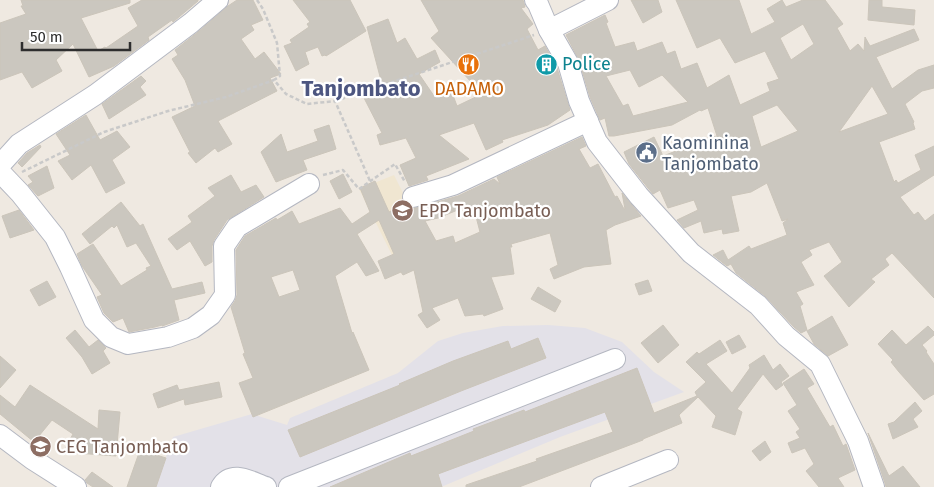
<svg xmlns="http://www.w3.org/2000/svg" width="934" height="487" viewBox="0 0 934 487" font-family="'Fira Sans',sans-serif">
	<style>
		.industrial { fill: #e3e1e8 }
		.education { fill: #f0e6d1 }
		.building { fill: #cbc7bf; stroke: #cbc5ba; fill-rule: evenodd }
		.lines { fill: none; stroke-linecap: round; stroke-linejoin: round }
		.minor-casing { stroke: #b4b7c1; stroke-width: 22 }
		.path { stroke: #c9c9c9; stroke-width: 2.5; stroke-dasharray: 4 2.5; stroke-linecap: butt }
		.minor { stroke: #fff; stroke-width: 20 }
		.labels { text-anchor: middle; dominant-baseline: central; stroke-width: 4.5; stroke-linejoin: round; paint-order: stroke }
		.culture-label { font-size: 18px; fill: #0d838f; stroke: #fff; text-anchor: start }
		.food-label { font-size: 18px; fill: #c56008; stroke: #fff }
		.service-label { font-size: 18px; fill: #4e5e75; stroke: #fff; text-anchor: start }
		.education-label { font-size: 18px; fill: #785e54; stroke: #fff; text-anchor: start }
		.district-label { font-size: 22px; font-weight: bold; fill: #4d5680; stroke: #fff }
	</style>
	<rect width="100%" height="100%" fill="#efe9e1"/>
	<path class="industrial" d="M548 325 585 328 622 342 654 372 684 392 560 437 441 487H156L173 437 252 414 287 425 290 418 398 373 438 341 463 333 503 326Z"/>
	<path class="education" d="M394 175 409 205 431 198 439 217 411 225 418 249 392 255 359 189Z"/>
	<g class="building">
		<path d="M21 0H130V3L81 18 98 51 105 47 106 48 138 26 128 8 142 0H198V1L173 22 172 20 148 37 149 40 114 66 89 77 73 44 56 60 62 71 32 88 22 72 0 80V23L26 14 21 6H23Z"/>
		<path d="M237 0H253L263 20 251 25 254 30 241 39 255 59 264 52 281 74 270 78 277 91 218 121 232 144 218 152 215 148 196 163 188 153 190 152 172 117 195 106 185 80 172 59 178 55 175 50 198 32 228 6Z"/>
		<path d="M293 0H350L366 31 326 56 325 55 322 56 318 47 305 52 309 64 296 71 284 46 292 43 290 40 309 27 307 24 310 22Z"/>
		<path d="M421 0H523L525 7 521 8 533 24 527 29 538 50 545 46 557 68 570 110 548 125 502 140 503 142 486 150 474 123 439 135 469 159 426 176 428 180 409 186 400 165 416 158 406 138 380 145 377 135 382 133 363 96 383 88 367 27 388 19 397 43 405 38 417 59 435 50 440 62 419 74 434 96 451 90 457 106 482 94 431 38 439 31Z"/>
		<path d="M631 0H658L662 12 643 23Z"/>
		<path d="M676 0H739L751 34 775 22 767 9 782 0 786 7 803 0H825L843 24 837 28 850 51 858 44 864 51 865 37 870 46 914 29 919 40 876 57 892 89 918 70 934 65V88L922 91 905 104 914 122 913 123 915 129 879 142 894 182 896 180 898 183 921 170 915 155 934 146V175L900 197 914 215 918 212 925 221 934 214V298L892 253 885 259 889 265 871 279 875 282 849 307 824 276 842 262 829 242 809 250 812 255 801 262 814 285 796 292 803 304 800 306 807 330 801 333 794 327 765 296 736 273 731 264 727 266 713 255 723 250 728 260 749 246 751 249 787 235 783 223 788 219 782 221 767 183 751 192 731 196 739 231 723 234 722 229 704 233 701 221 684 228 677 220 698 210 694 200 668 208 660 190 653 194 648 188 629 164 624 152 654 137 663 156 697 143 696 141 717 136 708 108 701 111 700 110 672 125 614 136H609L605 118 600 120 590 97 579 60 566 35 605 15 608 22 606 23 615 47 634 42 637 51 662 42 667 54 675 51 681 69 697 63 707 88 729 75 740 105 770 91 767 83 779 79 765 51 735 63 720 38 697 48ZM803 24 814 44 791 60 780 38ZM630 70 639 87 662 75 688 102 633 116 628 104 623 106 606 76ZM872 86 888 114 839 132ZM777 105 798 131 761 147 752 116Z"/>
		<path d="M869 0H882V7L915 10 914 25 868 20Z"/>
		<path d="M141 76 146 81 140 87 146 95 109 119 102 104Z"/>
		<path d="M86 115 100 140 117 131 130 147 112 160 125 183 106 193 91 165 72 180 58 161 70 155 56 134Z"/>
		<path d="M329 125 336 149 303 160 307 170 276 182 261 152 281 134 287 152 318 141 314 130Z"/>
		<path d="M582 137 586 146 579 149 590 168 598 164 615 197 617 196 624 209H625L622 193 641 216 615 225 606 230 611 264 584 267 554 279 550 269 558 265 550 233 511 244 512 247H510L514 274 491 277 503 309 484 316 483 314 465 316 458 298 432 308 440 320 427 328 418 315 423 312 414 270 403 275 401 272 385 279 378 261 394 254 379 220 357 234 379 271 366 276 357 262 335 276 352 333 353 332 369 370 253 417 239 383 253 378 243 354 245 353 231 307 235 301 237 295 236 250 245 236 276 218 277 220 292 211 299 224 340 208 352 224 370 212 360 188 375 181 389 212 393 210 395 214 458 196 494 179 500 184 497 177ZM470 205 471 210 474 209 480 232 455 243 453 236 436 241 425 221 438 218ZM293 270 300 290 279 297 271 277Z"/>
		<path d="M40 145 41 147 22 167 18 163 27 153Z"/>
		<path d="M47 166 54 188 38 196 28 185 33 182 28 176Z"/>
		<path d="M343 174 352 192 339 199 330 181Z"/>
		<path d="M231 175 241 192 256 185 264 197 227 220 214 240 212 246V262L205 266 190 241 177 250 168 239 192 222 188 216 215 196 208 188Z"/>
		<path d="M121 202 140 226 143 224 172 289 202 282 205 293 174 300 179 320 165 325 162 326V325L155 327 129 332 123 318 113 322 104 313 97 297 102 295 82 266 77 254 93 244 121 286 147 270 146 268 151 266 136 243 127 247 117 225 114 228 112 226 90 244 82 234Z"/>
		<path d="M19 210 34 230 10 238 2 216Z"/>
		<path d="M648 280 652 291 639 295 635 284Z"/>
		<path d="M47 281 56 297 39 306 30 290Z"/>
		<path d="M538 287 561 301 555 312 531 299Z"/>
		<path d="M832 316 848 345 828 356 814 344 807 331Z"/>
		<path d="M663 325 679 345 658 363 641 343Z"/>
		<path d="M928 326 934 332V335L922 345 927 351 926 352 934 364V394L924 400 899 372 891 362 893 360 878 344 892 330 906 345Z"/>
		<path d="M75 330 89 347 98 340 106 348 103 351 110 363 92 374 82 357 66 338Z"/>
		<path d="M739 335 746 347 732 354 726 342Z"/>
		<path d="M538 338 546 358 461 391 300 457 288 430 400 385 399 384 453 361 508 341 511 349Z"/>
		<path d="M720 340 727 351 706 364 732 393 750 368 749 365 764 355 773 370 780 364 789 376 781 382 783 385 776 390 763 374 737 409 742 412 735 435 712 427 716 416 698 397 679 415 682 423 643 439V440L519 487H466V485L537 461 536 459 613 432 605 412 438 474 442 487H330L410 453 411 456 474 431 473 429 524 410 525 412 637 368 654 413 697 396 695 392 706 382 686 362 697 352 699 354Z"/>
		<path d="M0 356 16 370 0 388Z"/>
		<path d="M804 369 814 384 807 388 830 427 833 425 843 446 846 444 855 470 838 478 844 487H819L806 471 814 464 805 448 792 453 788 443 800 438 796 432 800 429 788 411 797 405 783 383Z"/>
		<path d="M219 382 222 397 185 405 184 399 158 408 153 394 177 385 179 390Z"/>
		<path d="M30 385 98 429 99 410 120 412 116 456 63 452 73 434 52 420 34 442 0 414V395L15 407Z"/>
		<path d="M915 402 922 411 913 419 918 427 893 439 888 424 894 422Z"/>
		<path d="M868 433 889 476 903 466 920 487H886L885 483Z"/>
		<path d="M765 441 771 452 760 461 752 451Z"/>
		<path d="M140 450 166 458 156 487H127Z"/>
		<path d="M92 472 113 487H93L87 483 85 480Z"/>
	</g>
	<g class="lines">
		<defs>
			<g id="minor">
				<path d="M535 0 538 4 549 30 568 63 579 101 597 142 639 196 691 253 758 305 786 336 820 364 858 441 874 487"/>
				<path d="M549 30 608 0"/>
				<path d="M0 165 19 144 95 95 191 23 218 0"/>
				<path d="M0 172 20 193 55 237 70 267 94 320 111 337 128 344 168 337 193 328 211 315 225 295 224 246 237 227 309 184"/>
				<path d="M413 197 453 185 588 121"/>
				<path d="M0 435 32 459 76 487"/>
				<path d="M221 487C232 469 251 482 266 487"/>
				<path d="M289 487 615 359"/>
				<path d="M601 487 668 460"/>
			</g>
		</defs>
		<use href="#minor" class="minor-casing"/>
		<g class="path">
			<path d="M257 0 263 9 277 43 280 76 274 80 286 94 307 104 335 101 370 181"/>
			<path d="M335 101 534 35"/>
			<path d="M22 172 104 132 168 111 226 97 274 80"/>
			<path d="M323 175 343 170 359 189 395 164 405 182"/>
		</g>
		<use href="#minor" class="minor"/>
	</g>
	<defs>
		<symbol id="restaurant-disc" viewBox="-11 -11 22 22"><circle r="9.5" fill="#e8710a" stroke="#fff"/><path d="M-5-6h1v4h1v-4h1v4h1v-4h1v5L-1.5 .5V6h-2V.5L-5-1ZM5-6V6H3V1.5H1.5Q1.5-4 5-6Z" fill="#fff"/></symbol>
		<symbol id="building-disc" viewBox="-11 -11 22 22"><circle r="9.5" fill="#0f9aa8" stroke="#fff"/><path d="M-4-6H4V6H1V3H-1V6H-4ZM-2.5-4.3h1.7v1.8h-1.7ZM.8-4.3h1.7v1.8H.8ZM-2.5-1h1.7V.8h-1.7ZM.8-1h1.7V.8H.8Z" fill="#fff"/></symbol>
		<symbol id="civic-disc" viewBox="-11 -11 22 22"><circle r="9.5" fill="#5c6f8a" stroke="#fff"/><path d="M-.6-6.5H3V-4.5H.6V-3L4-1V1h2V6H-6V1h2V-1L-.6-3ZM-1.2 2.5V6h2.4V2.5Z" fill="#fff"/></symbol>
		<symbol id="school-disc" viewBox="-11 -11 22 22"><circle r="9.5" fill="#8d6e63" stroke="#fff"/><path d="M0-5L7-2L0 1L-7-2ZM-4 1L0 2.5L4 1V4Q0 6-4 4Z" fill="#fff"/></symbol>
	</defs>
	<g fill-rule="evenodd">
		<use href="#restaurant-disc" x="456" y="52" width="25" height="25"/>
		<use href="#building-disc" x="534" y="52" width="25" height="25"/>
		<use href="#civic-disc" x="634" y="140" width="25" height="25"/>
		<use href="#school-disc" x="390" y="198" width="25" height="25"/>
		<use href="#school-disc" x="28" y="434" width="25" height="25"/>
	</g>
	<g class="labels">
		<g class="culture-label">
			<text x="562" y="64">Police</text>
		</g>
		<g class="food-label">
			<text x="469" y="89">DADAMO</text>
		</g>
		<g class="service-label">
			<text x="662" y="143">Kaominina<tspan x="662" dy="21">Tanjombato</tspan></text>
		</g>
		<g class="education-label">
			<text x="419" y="211">EPP Tanjombato</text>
			<text x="56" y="447">CEG Tanjombato</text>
		</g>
		<g class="district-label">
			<text x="361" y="88">Tanjombato</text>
		</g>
	</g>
	<path d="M22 42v8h108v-8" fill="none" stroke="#2e2e2e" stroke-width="2.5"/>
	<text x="30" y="42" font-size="15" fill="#2e2e2e" stroke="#ffffff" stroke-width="4" paint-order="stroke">50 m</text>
</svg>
